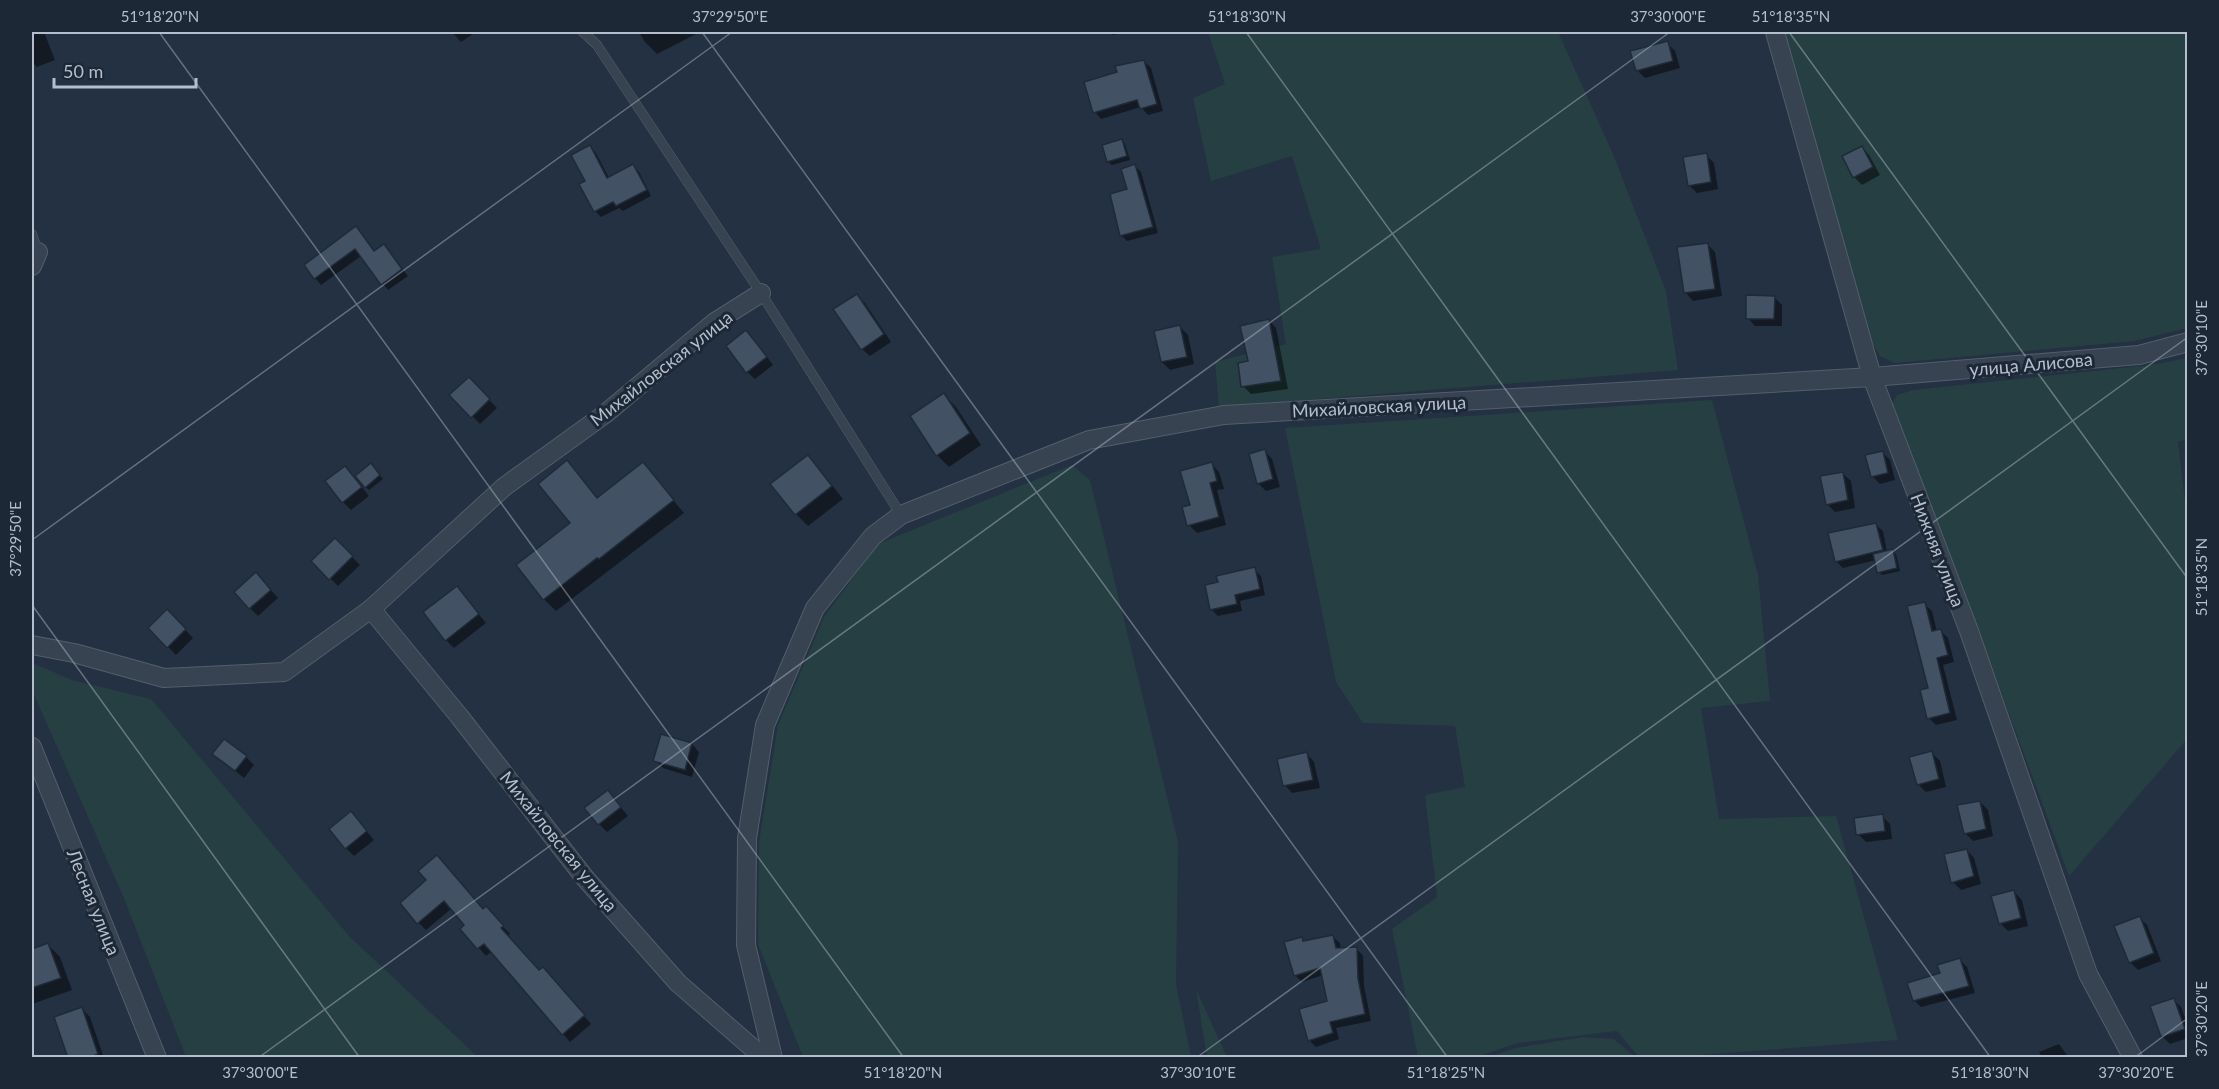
<svg xmlns="http://www.w3.org/2000/svg" width="2219" height="1089" viewBox="0 0 2219 1089" font-family="Lato,sans-serif">
	<style>
		.green { fill: #263f43 }
		.shadow { fill: #0007 }
		.building { fill: #425164; stroke: #1f2a39; stroke-width: 1.5 }
		.lines { fill: none; stroke-linecap: round; stroke-linejoin: round }
		.service-casing { stroke: #535e6c; stroke-width: 10 }
		.minor-casing { stroke: #535e6c; stroke-width: 20 }
		.service { stroke: #384351; stroke-width: 9 }
		.minor { stroke: #384351; stroke-width: 18 }
		.ticks { fill: none; stroke: #b5becc; stroke-width: 1.5; stroke-opacity: 0.45 }
		.labels { text-anchor: middle; dominant-baseline: central; stroke-width: 6; stroke-linejoin: round; paint-order: stroke }
		.street-label { font-size: 18px; fill: #b5becc; stroke: #1d2837 }
		.neatline { fill: none; stroke: #b5becc; stroke-width: 2 }
		.ticks-label { font-size: 15px; text-anchor: middle; fill: #b5becc }
	</style>
	<rect width="100%" height="100%" fill="#243142"/>
	<g class="green">
		<path d="M1208 32H1558L1613 154 1666 291 1678 370 1219 407 1215 362 1286 344 1272 257 1321 249 1292 156 1211 181 1193 98 1225 84Z"/>
		<path d="M1783 32H2187V328L2135 341 1895 363 1880 356 1871 340Z"/>
		<path d="M2187 358V439L2178 442 2185 501 2188 506 2187 739 2069 876 1977 627 1890 407 1897 395 1913 390 2151 365Z"/>
		<path d="M1712 400 1758 575 1770 701 1701 708 1719 819 1836 816 1898 1040 1673 1057 1640 1058 1617 1031 1517 1043 1477 1057H1418L1392 929 1437 897 1425 795 1465 787 1455 726 1363 723 1336 682 1285 428Z"/>
		<path d="M1072 465 1090 480 1178 842 1176 984 1191 1057H803L758 944 759 842 778 725 824 617 878 544Z"/>
		<path d="M32 663 72 680 151 699 350 937 478 1057H186L123 896 32 690Z"/>
		<path d="M1196 989 1227 1057H1207Z"/>
		<path d="M1583 1037 1614 1039 1635 1057H1490L1515 1048Z"/>
	</g>
	<g class="shadow">
		<path d="M32 32H44L55 60 37 67 32 62Z"/>
		<path d="M452 32H476L461 42Z"/>
		<path d="M639 32H700L657 54 645 42Z"/>
		<path d="M1109 32H1123L1113 35Z"/>
		<path d="M1667 43 1675 51 1680 68 1645 78 1637 70Z"/>
		<path d="M1144 61 1151 68 1163 111 1148 115 1141 107 1101 119 1095 112 1118 73Z"/>
		<path d="M1122 140 1125 144 1130 160 1112 165 1108 162Z"/>
		<path d="M590 147 596 153 609 178 633 166 639 172 651 196 623 211 619 208 601 217 595 211 581 185 587 182Z"/>
		<path d="M1862 147 1869 155 1880 175 1862 185 1854 177Z"/>
		<path d="M1706 155 1714 163 1718 189 1697 193 1689 185Z"/>
		<path d="M1135 166 1141 172 1158 233 1127 241 1121 235Z"/>
		<path d="M356 228 375 252 384 246 408 276 388 290 361 256 321 285 315 278Z"/>
		<path d="M1707 244 1715 252 1722 296 1693 301 1686 293Z"/>
		<path d="M857 296 865 303 891 342 870 356 862 349Z"/>
		<path d="M1774 297 1782 305V326H1755L1748 318Z"/>
		<path d="M1269 320 1276 328 1288 389 1251 394 1243 386Z"/>
		<path d="M1180 327 1188 335 1194 364 1170 370 1162 362Z"/>
		<path d="M754 340 773 365 755 379 747 372Z"/>
		<path d="M469 379 497 408 480 424 452 395Z"/>
		<path d="M944 395 956 407 981 445 949 467 937 455Z"/>
		<path d="M1265 451 1272 459 1280 487 1266 491 1258 483Z"/>
		<path d="M1882 452 1890 460 1895 480 1880 484 1872 476Z"/>
		<path d="M808 457 819 469 843 499 808 526 796 514Z"/>
		<path d="M567 462 599 499 643 464 684 513 556 611 544 599 572 523Z"/>
		<path d="M1212 464 1219 472 1224 489 1217 490 1226 525 1197 533 1189 525 1191 506Z"/>
		<path d="M374 469 383 479 369 490 366 487Z"/>
		<path d="M1843 474 1851 481 1855 508 1835 512 1827 504Z"/>
		<path d="M353 476 369 496 351 510 343 502Z"/>
		<path d="M1876 525 1883 531 1887 552 1892 551 1896 554 1900 571 1882 575 1879 572 1876 560 1843 568 1836 561Z"/>
		<path d="M335 540 360 565 338 586 313 561Z"/>
		<path d="M1254 569 1261 576 1265 595 1240 601 1242 611 1218 616 1211 609 1219 583Z"/>
		<path d="M264 582 278 598 258 616 250 608Z"/>
		<path d="M457 588 486 623 454 648 446 640Z"/>
		<path d="M1924 604 1932 611 1937 632 1941 631 1948 638 1954 662 1943 665 1957 720 1936 725 1929 718 1930 689Z"/>
		<path d="M167 611 193 638 176 655 150 628Z"/>
		<path d="M692 744 699 752 692 777 663 768 655 760Z"/>
		<path d="M1932 753 1940 761 1946 787 1926 792 1918 784Z"/>
		<path d="M214 754 246 757 254 765 244 778Z"/>
		<path d="M1307 754 1314 762 1320 788 1292 793 1285 785Z"/>
		<path d="M608 792 628 816 607 832 599 824Z"/>
		<path d="M1980 802 1988 810 1993 836 1973 841 1965 833Z"/>
		<path d="M351 813 374 840 354 856 346 848Z"/>
		<path d="M1882 816 1890 824 1892 839 1866 842 1858 834Z"/>
		<path d="M1967 850 1974 858 1981 884 1961 890 1953 882Z"/>
		<path d="M428 880 493 916 510 934 508 936 539 972 550 976 591 1024 570 1042 492 951 486 956 479 948 462 929 467 925 452 908 426 930 419 923Z"/>
		<path d="M2014 892 2022 900 2028 926 2008 931 2000 923Z"/>
		<path d="M2140 918 2147 925 2161 961 2138 970 2130 962Z"/>
		<path d="M1333 937 1340 943 1341 949H1357L1363 956 1364 986 1371 1021 1336 1028 1339 1039 1316 1047 1309 1040 1328 1002 1323 975 1302 982 1295 975 1302 938 1305 942Z"/>
		<path d="M48 945 60 957 72 990 32 1004V950Z"/>
		<path d="M1960 960 1967 967 1975 993 1921 1007 1914 1000Z"/>
		<path d="M2173 999 2181 1007 2188 1026V1038L2170 1044 2162 1036Z"/>
		<path d="M82 1009 90 1017 104 1058H70Z"/>
		<path d="M2059 1044 2069 1058H2042L2039 1052Z"/>
	</g>
	<g class="building">
		<path d="M1668 41 1673 61 1636 71 1630 51Z"/>
		<path d="M1144 60 1157 104 1140 109 1137 100 1093 113 1084 82 1117 72 1115 66Z"/>
		<path d="M1122 139 1127 156 1107 162 1102 145Z"/>
		<path d="M590 145 607 178 633 164 647 190 616 206 613 202 594 212 579 184 585 181 571 155Z"/>
		<path d="M1862 146 1873 167 1853 178 1842 156Z"/>
		<path d="M1707 153 1711 182 1688 186 1683 157Z"/>
		<path d="M1135 164 1153 227 1120 236 1110 194 1127 189 1121 169Z"/>
		<path d="M356 226 374 251 384 244 402 269 381 285 355 249 314 279 304 265Z"/>
		<path d="M1708 243 1715 289 1684 293 1677 247Z"/>
		<path d="M857 294 884 334 861 350 833 309Z"/>
		<path d="M1746 295 1775 296 1774 319H1746Z"/>
		<path d="M1269 319 1281 381 1241 387 1238 363 1248 361 1240 326Z"/>
		<path d="M1180 325 1187 357 1161 362 1154 331Z"/>
		<path d="M746 330 767 357 746 373 726 346Z"/>
		<path d="M469 377 490 399 471 418 449 395Z"/>
		<path d="M944 393 970 433 936 456 910 416Z"/>
		<path d="M1265 449 1273 479 1257 484 1249 454Z"/>
		<path d="M1883 451 1888 473 1871 477 1865 455Z"/>
		<path d="M808 455 832 486 795 515 770 484Z"/>
		<path d="M567 460 597 498 643 462 674 500 599 559 597 558 543 600 516 565 570 523 538 484Z"/>
		<path d="M1212 462 1217 481 1210 483 1219 517 1187 526 1182 507 1190 505 1180 471Z"/>
		<path d="M371 463 380 475 365 488 355 476Z"/>
		<path d="M345 466 362 487 342 503 325 481Z"/>
		<path d="M1843 472 1848 500 1826 505 1820 476Z"/>
		<path d="M1876 523 1883 550 1835 562 1828 533Z"/>
		<path d="M335 538 353 556 329 580 311 561Z"/>
		<path d="M1893 549 1897 568 1877 573 1873 554Z"/>
		<path d="M1255 567 1260 589 1235 595 1237 604 1210 610 1205 585 1218 582 1216 576Z"/>
		<path d="M256 572 271 590 249 609 234 592Z"/>
		<path d="M457 586 479 614 445 641 423 612Z"/>
		<path d="M1925 602 1932 631 1941 629 1948 655 1937 658 1950 713 1927 719 1920 690 1928 688 1907 606Z"/>
		<path d="M167 609 186 629 167 648 148 628Z"/>
		<path d="M661 734 692 743 685 770 653 761Z"/>
		<path d="M224 739 247 756 235 771 212 754Z"/>
		<path d="M1932 751 1939 779 1917 785 1909 757Z"/>
		<path d="M1307 752 1313 780 1283 786 1277 759Z"/>
		<path d="M608 790 621 807 598 825 584 808Z"/>
		<path d="M1980 801 1986 829 1964 834 1957 805Z"/>
		<path d="M351 811 367 831 345 849 329 829Z"/>
		<path d="M1883 814 1885 831 1856 835 1854 818Z"/>
		<path d="M1967 849 1974 876 1951 883 1944 854Z"/>
		<path d="M437 855 483 909 486 906 504 926 501 928 539 970 543 967 585 1015 562 1035 484 944 477 949 460 929 464 925 444 901 417 924 400 903 426 880 418 871Z"/>
		<path d="M2014 890 2021 918 1999 924 1991 896Z"/>
		<path d="M2140 916 2154 953 2129 963 2114 926Z"/>
		<path d="M1333 935 1336 948 1357 947 1358 978 1365 1014 1330 1022 1333 1033 1308 1041 1299 1009 1327 1001 1320 968 1294 976 1284 942 1302 937 1303 941Z"/>
		<path d="M48 943 61 978 32 988V949Z"/>
		<path d="M1960 958 1969 986 1913 1001 1907 983 1940 973 1937 965Z"/>
		<path d="M2174 998 2185 1029 2161 1037 2150 1006Z"/>
		<path d="M82 1007 98 1054 88 1058H68L54 1017Z"/>
	</g>
	<g class="lines">
		<defs>
			<g id="service">
				<path d="M583 32 597 45 761 293 901 515"/>
				<path d="M32 234 38 252"/>
			</g>
			<g id="minor">
				<path d="M1775 32 1872 377 1969 631 2088 974 2133 1058"/>
				<path d="M32 266 38 252"/>
				<path d="M371 609 459 716 585 878 678 983 764 1058"/>
				<path d="M32 645 74 653 164 678 284 672 371 609 504 487 605 414 715 322 761 293"/>
				<path d="M32 747 157 1058"/>
				<path d="M773 1058 746 945 747 838 765 725 815 608 873 536 901 515 1089 440 1224 415 1872 377 2139 355 2188 342"/>
			</g>
		</defs>
		<use href="#service" class="service-casing"/>
		<use href="#minor" class="minor-casing"/>
		<use href="#service" class="service"/>
		<use href="#minor" class="minor"/>
	</g>
	<path class="ticks" d="M159 32 904 1058M702 32 1448 1058M1246 32 1991 1058M1789 32 2188 579M32 540 732 32M32 605 360 1058M258 1058 1670 32M1196 1058 2188 337M2134 1058 2188 1018"/>
	<g class="labels">
		<g class="street-label">
			<text transform="translate(2031 364) rotate(-5)">улица Алисова</text>
			<text transform="translate(661 368) rotate(-38)">Михайловская улица</text>
			<text transform="translate(1379 406) rotate(-3)">Михайловская улица</text>
			<text transform="translate(1938 550) rotate(69)">Нижняя улица</text>
			<text transform="translate(559 841) rotate(51)">Михайловская улица</text>
			<text transform="translate(94 902) rotate(68)">Лесная улица</text>
		</g>
	</g>
	<rect width="2219" height="1089" fill="none" stroke="#1d2837" stroke-width="66"/>
	<path d="M54 78v9h142v-9" fill="none" stroke="#b5becc" stroke-width="3"/>
	<text x="63" y="78" font-size="18" fill="#b5becc" stroke="#1d2837" stroke-width="4.5" paint-order="stroke">50 m</text>
	<rect x="33" y="33" width="2153" height="1023" class="neatline"/>
	<g class="ticks-label">
		<text x="160" y="22">51°18'20"N</text>
		<text x="730" y="22">37°29'50"E</text>
		<text x="1247" y="22">51°18'30"N</text>
		<text x="1668" y="22">37°30'00"E</text>
		<text x="1791" y="22">51°18'35"N</text>
		<text transform="translate(2202 338) rotate(-90)" y="5">37°30'10"E</text>
		<text transform="translate(16 539) rotate(-90)" y="5">37°29'50"E</text>
		<text transform="translate(2202 577) rotate(-90)" y="5">51°18'35"N</text>
		<text transform="translate(2202 1019) rotate(-90)" y="5">37°30'20"E</text>
		<text x="260" y="1078">37°30'00"E</text>
		<text x="903" y="1078">51°18'20"N</text>
		<text x="1198" y="1078">37°30'10"E</text>
		<text x="1446" y="1078">51°18'25"N</text>
		<text x="1990" y="1078">51°18'30"N</text>
		<text x="2136" y="1078">37°30'20"E</text>
	</g>
</svg>
